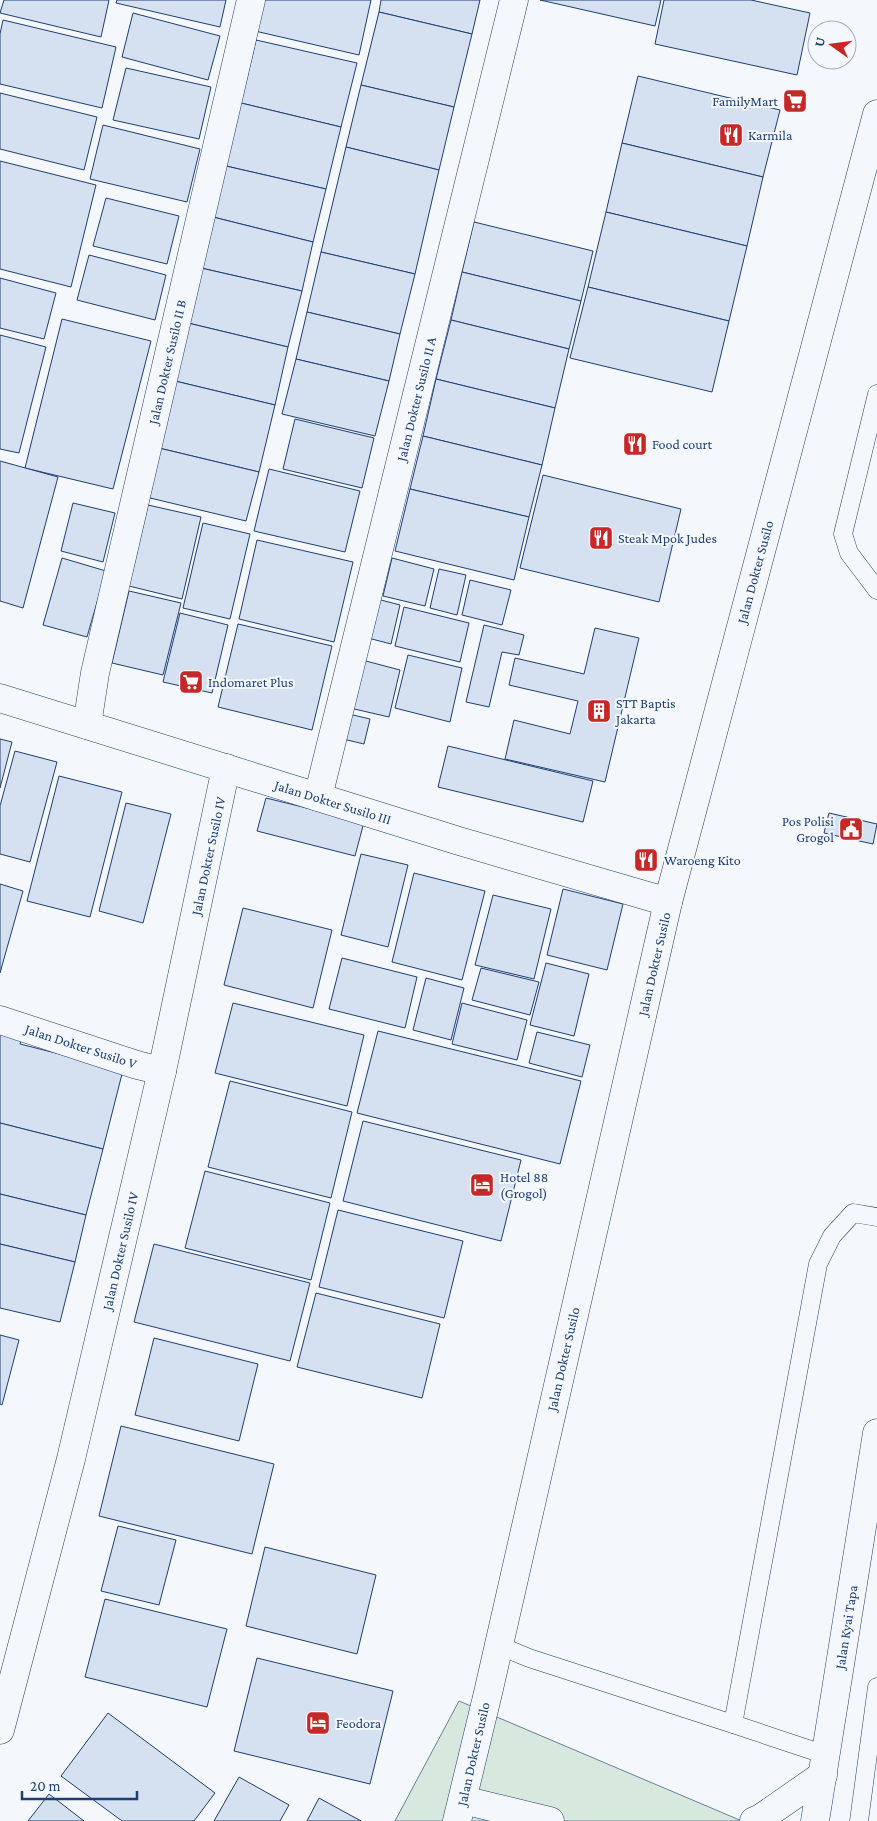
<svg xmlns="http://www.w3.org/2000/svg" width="877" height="1821" viewBox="0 0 877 1821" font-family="'Crimson Pro',serif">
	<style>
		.green { fill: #d7e8df; stroke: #687fa3 }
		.building { fill: #d5e0f0; stroke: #1d3f73 }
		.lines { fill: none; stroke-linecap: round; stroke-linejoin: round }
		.lane-casing { stroke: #1d3f73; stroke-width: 19 }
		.street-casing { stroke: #1d3f73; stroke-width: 29 }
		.secondary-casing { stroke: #1d3f73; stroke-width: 29 }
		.primary-casing { stroke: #1d3f73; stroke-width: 29 }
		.lane { stroke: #f4f7fb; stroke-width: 18 }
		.street { stroke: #f4f7fb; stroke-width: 28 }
		.secondary { stroke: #f4f7fb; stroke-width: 28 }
		.primary { stroke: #f4f7fb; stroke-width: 28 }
		.labels { text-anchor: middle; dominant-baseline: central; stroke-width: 4; stroke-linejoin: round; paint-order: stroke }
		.poi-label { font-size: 14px; fill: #1d3f73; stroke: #f4f7fb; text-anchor: start }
		.street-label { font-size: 14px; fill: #1d3f73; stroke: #f4f7fb }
	</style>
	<rect width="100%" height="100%" fill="#f4f7fb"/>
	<path class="green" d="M459 1701 742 1821H395Z"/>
	<g class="building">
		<path d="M4 0H109L101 37 0 13Z"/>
		<path d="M117 0H226L220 27 116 3Z"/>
		<path d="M263 0H371L359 55 255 31Z"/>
		<path d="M381 0H480L472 34 379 12Z"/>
		<path d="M540 0H661L655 26Z"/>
		<path d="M664 0H751L810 13 797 75 655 44Z"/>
		<path d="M379 12 472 34 454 107 361 85Z"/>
		<path d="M133 13 220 36 208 80 122 57Z"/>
		<path d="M3 20 116 47 102 108 0 84V34Z"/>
		<path d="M256 40 357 63 341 127 241 103Z"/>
		<path d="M126 68 211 87 199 139 113 120Z"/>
		<path d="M638 76 780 110 763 177 622 143Z"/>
		<path d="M361 85 454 107 439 170 346 147Z"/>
		<path d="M0 93 97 117 84 170 0 149Z"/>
		<path d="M241 103 341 127 326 189 226 166Z"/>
		<path d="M103 125 200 149 187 202 90 179Z"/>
		<path d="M622 143 763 177 747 246 606 212Z"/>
		<path d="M346 147 439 170 415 274 321 252Z"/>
		<path d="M0 161 96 185 71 287 0 269Z"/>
		<path d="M226 166 326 189 313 242 213 217Z"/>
		<path d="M106 198 179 216 167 264 93 246Z"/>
		<path d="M606 212 747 246 729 321 588 287Z"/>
		<path d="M213 217 313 242 302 291 201 268Z"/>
		<path d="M474 222 593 251 581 301 462 272Z"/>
		<path d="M321 252 415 274 400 334 307 312Z"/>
		<path d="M89 255 166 275 155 320 77 300Z"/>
		<path d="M201 268 302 291 288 347 188 323Z"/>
		<path d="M462 272 581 301 569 349 451 320Z"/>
		<path d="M0 278 56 293 44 339 0 328Z"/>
		<path d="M588 287 729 321 712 392 570 358Z"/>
		<path d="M307 312 400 334 389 381 296 359Z"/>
		<path d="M62 319 151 341 113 489 25 468Z"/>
		<path d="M451 320 569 349 555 408 436 379Z"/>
		<path d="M188 323 288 347 275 405 175 381Z"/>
		<path d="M0 335 46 347 19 453 0 449Z"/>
		<path d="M296 359 389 381 375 436 282 414Z"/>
		<path d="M436 379 555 408 542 465 423 436Z"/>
		<path d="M175 381 275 405 259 472 159 448Z"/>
		<path d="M295 419 374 438 362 488 283 469Z"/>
		<path d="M423 436 542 465 529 517 410 489Z"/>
		<path d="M159 448 259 472 246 521 146 497Z"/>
		<path d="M0 461 58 477 23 608 0 601Z"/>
		<path d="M269 469 360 491 345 552 254 531Z"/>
		<path d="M543 475 681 509 659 602 520 568Z"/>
		<path d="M410 489 529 517 514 580 395 551Z"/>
		<path d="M73 503 115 513 103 562 61 551Z"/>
		<path d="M148 505 201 517 182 599 129 586Z"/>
		<path d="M203 523 250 534 230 619 183 608Z"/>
		<path d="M257 540 353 562 334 642 239 619Z"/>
		<path d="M62 558 106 571 87 637 43 625Z"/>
		<path d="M392 558 434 569 425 606 383 596Z"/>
		<path d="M439 569 466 575 457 615 430 608Z"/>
		<path d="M470 580 511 590 502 625 462 615Z"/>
		<path d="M129 591 181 603 163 675 112 663Z"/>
		<path d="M377 599 400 605 391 644 368 638Z"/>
		<path d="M404 607 469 623 460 662 395 646Z"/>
		<path d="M180 613 228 625 212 693 163 682Z"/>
		<path d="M238 624 332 646 312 730 218 707Z"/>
		<path d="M484 625 524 635 519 655 502 652 489 707 466 702Z"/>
		<path d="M595 628 639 638 605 782 505 759 514 720 570 734 578 701 509 685 515 658 584 674Z"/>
		<path d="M408 655 462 668 450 722 395 708Z"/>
		<path d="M362 660 400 670 389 717 350 708Z"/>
		<path d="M349 714 370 719 364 744 343 739Z"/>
		<path d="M0 739 12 742 0 788Z"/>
		<path d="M448 746 593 781 583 822 438 787Z"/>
		<path d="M15 751 57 762 30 862 0 854V806Z"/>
		<path d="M59 776 122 792 90 917 27 901Z"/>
		<path d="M266 798 364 822 355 856 257 831Z"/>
		<path d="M126 803 171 814 143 923 99 911Z"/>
		<path d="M829 813 877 824 873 844 824 833Z"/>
		<path d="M361 854 408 865 388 947 341 935Z"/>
		<path d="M414 873 485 891 462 980 392 962Z"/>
		<path d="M0 884 23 891 0 973Z"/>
		<path d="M563 889 623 904 607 970 547 955Z"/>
		<path d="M493 895 551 909 534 979 475 965Z"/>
		<path d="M243 908 332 930 313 1008 224 985Z"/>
		<path d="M342 958 417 977 405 1028 329 1009Z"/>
		<path d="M546 963 589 974 574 1036 530 1025Z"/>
		<path d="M481 968 539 982 530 1015 472 1000Z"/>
		<path d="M426 978 464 988 451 1040 413 1030Z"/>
		<path d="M233 1003 364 1035 347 1106 215 1073Z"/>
		<path d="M462 1003 527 1020 517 1060 452 1044Z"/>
		<path d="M378 1031 581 1081 560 1164 357 1113Z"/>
		<path d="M537 1032 590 1045 582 1077 529 1063Z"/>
		<path d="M0 1033 22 1039 20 1044 123 1070 103 1149 0 1123Z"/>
		<path d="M230 1081 352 1112 331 1198 208 1167Z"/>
		<path d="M363 1121 521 1160 501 1241 343 1201Z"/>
		<path d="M0 1123 103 1149 86 1215 0 1194Z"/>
		<path d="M205 1171 330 1203 311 1280 185 1248Z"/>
		<path d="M0 1194 86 1215 75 1262 0 1244Z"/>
		<path d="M338 1210 463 1241 444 1318 319 1287Z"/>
		<path d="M0 1244 75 1262 60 1322 0 1308Z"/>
		<path d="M154 1244 310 1283 290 1361 134 1322Z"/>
		<path d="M316 1293 440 1324 422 1398 297 1367Z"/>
		<path d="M0 1335 19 1340 2 1405 0 1404Z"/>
		<path d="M154 1338 258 1364 239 1441 135 1415Z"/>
		<path d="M121 1426 274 1464 252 1554 99 1516Z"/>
		<path d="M118 1526 176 1540 159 1605 101 1591Z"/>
		<path d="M265 1547 376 1575 357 1654 246 1626Z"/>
		<path d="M105 1599 227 1629 207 1707 85 1677Z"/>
		<path d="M257 1658 393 1691 370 1784 234 1751Z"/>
		<path d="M108 1713 215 1793 194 1821H122L61 1776Z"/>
		<path d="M239 1777 289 1805 280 1821H214Z"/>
		<path d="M49 1794 84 1821H28Z"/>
		<path d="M319 1798 361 1821H307Z"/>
	</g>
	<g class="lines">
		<defs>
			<g id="lane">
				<path d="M877 394 843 534 849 553 877 590"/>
				<path d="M498 1645 529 1658 733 1724"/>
				<path d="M826 1755 733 1724 818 1264 832 1236 853 1213 877 1217"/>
				<path d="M859 1821 877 1687"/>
			</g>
			<g id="street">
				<path d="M0 698 459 841 668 902"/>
				<path d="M87 725 95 673 251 0"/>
				<path d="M318 797 514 0"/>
				<path d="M0 1020 137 1065 162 1071"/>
				<path d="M0 1730 71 1459 162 1071 226 768"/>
				<path d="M463 1800 550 1821"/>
				<path d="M754 1821 761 1818 823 1775"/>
			</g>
			<path id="secondary" d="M457 1821 488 1693 668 902 877 114"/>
			<path id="primary" d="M815 1821 877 1433"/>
		</defs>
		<use href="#lane" class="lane-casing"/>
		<use href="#street" class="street-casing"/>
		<use href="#secondary" class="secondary-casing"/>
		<use href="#primary" class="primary-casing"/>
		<use href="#lane" class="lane"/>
		<use href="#street" class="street"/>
		<use href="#secondary" class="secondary"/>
		<use href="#primary" class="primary"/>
	</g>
	<defs>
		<symbol id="supermarket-square" viewBox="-11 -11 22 22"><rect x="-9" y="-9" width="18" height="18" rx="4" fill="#c62828" stroke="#f4f7fb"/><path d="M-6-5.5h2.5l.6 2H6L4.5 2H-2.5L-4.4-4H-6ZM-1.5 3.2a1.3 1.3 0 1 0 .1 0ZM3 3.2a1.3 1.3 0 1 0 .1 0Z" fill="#fff"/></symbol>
		<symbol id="restaurant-square" viewBox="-11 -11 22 22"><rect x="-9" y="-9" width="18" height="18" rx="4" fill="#c62828" stroke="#f4f7fb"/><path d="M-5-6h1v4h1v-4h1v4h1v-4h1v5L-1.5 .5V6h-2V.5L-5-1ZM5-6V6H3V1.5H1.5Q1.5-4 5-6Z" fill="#fff"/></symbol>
		<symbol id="building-square" viewBox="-11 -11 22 22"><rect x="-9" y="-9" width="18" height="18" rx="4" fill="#c62828" stroke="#f4f7fb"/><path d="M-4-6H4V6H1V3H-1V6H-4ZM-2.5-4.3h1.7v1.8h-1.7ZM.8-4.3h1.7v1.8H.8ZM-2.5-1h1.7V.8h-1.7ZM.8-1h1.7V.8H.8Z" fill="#fff"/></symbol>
		<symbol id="civic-square" viewBox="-11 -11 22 22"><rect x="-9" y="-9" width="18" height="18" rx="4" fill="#c62828" stroke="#f4f7fb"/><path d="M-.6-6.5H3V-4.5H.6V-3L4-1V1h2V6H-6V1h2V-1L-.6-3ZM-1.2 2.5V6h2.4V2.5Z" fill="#fff"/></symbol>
		<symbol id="hotel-square" viewBox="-11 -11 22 22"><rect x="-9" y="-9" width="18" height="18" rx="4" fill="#c62828" stroke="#f4f7fb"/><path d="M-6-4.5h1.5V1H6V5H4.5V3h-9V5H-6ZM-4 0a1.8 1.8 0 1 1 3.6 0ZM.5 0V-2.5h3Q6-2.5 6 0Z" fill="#fff"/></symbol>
	</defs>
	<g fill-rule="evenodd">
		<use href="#supermarket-square" x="781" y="87" width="28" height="28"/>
		<use href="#restaurant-square" x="717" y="121" width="28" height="28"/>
		<use href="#restaurant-square" x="621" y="430" width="28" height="28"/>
		<use href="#restaurant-square" x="587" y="524" width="28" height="28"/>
		<use href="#supermarket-square" x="177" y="668" width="28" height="28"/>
		<use href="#building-square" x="585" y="697" width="28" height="28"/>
		<use href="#civic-square" x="837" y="815" width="28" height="28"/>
		<use href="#restaurant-square" x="632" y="846" width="28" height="28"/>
		<use href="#hotel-square" x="468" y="1171" width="28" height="28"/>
		<use href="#hotel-square" x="304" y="1709" width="28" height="28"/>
	</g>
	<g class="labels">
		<g class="poi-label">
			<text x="778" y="101" text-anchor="end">FamilyMart</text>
			<text x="748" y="135">Karmila</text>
			<text x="652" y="444">Food court</text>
			<text x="618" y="538">Steak Mpok Judes</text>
			<text x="208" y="682">Indomaret Plus</text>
			<text x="616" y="703">STT Baptis<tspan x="616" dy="16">Jakarta</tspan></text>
			<text x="834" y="821" text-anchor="end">Pos Polisi<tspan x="834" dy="16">Grogol</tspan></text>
			<text x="664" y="860">Waroeng Kito</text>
			<text x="500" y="1177">Hotel 88<tspan x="500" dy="16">(Grogol)</tspan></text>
			<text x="336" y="1723">Feodora</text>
		</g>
		<g class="street-label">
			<text transform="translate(167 362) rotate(-77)">Jalan Dokter Susilo II B</text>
			<text transform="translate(416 399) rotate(-76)">Jalan Dokter Susilo II A</text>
			<text transform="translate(755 572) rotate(-75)">Jalan Dokter Susilo</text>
			<text transform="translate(333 802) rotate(17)">Jalan Dokter Susilo III</text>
			<text transform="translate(208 856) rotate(-78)">Jalan Dokter Susilo IV</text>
			<text transform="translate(654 964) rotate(-77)">Jalan Dokter Susilo</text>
			<text transform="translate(81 1046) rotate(18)">Jalan Dokter Susilo V</text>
			<text transform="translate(120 1251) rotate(-77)">Jalan Dokter Susilo IV</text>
			<text transform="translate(563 1359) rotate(-77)">Jalan Dokter Susilo</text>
			<text transform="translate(846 1627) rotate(-81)">Jalan Kyai Tapa</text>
			<text transform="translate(473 1754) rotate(-77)">Jalan Dokter Susilo</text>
		</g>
	</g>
	<g transform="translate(832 45) rotate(284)"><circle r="24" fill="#f4f7fb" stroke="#9eadc5"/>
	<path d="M0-4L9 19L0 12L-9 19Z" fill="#c62828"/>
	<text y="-8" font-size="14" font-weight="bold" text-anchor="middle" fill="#1d3f73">U</text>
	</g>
	<path d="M22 1791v8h115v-8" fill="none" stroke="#1d3f73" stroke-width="2.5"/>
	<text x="30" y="1791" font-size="15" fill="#1d3f73" stroke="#f4f7fb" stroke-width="4" paint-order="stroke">20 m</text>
</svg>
